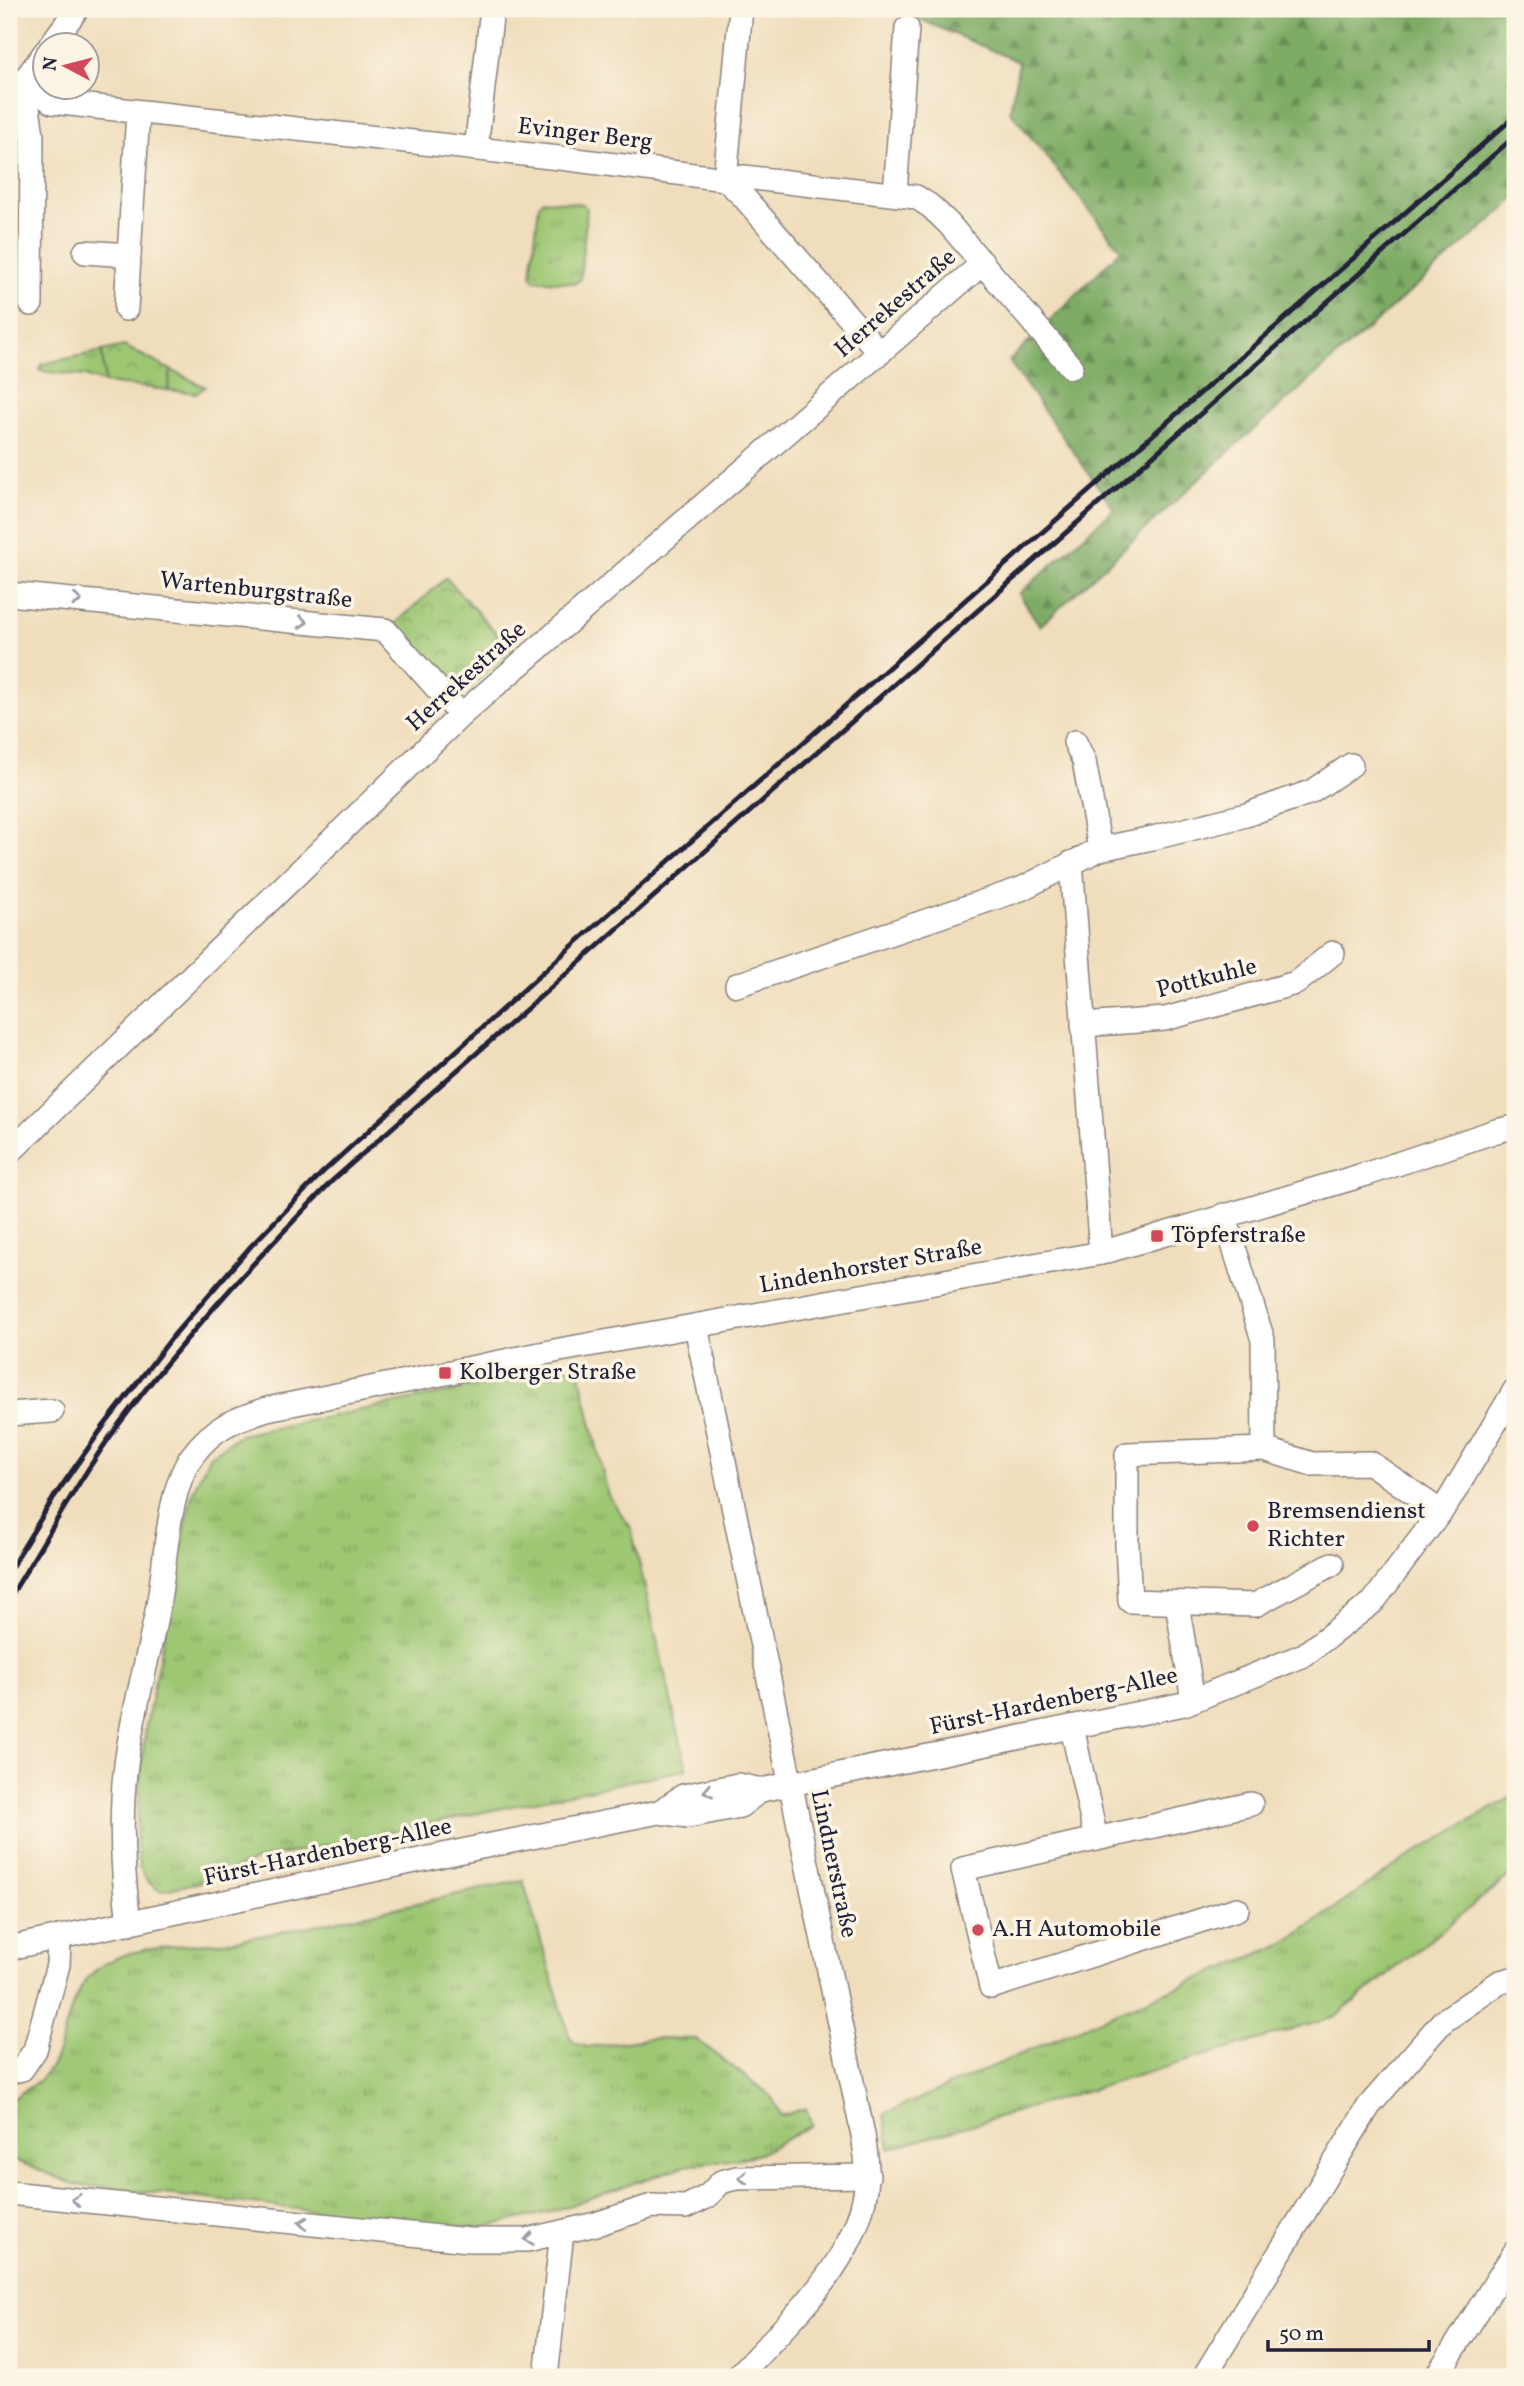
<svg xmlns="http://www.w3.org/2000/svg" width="1524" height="2386" viewBox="0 0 1524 2386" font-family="Vollkorn,serif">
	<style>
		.grass { fill: url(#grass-tufts); stroke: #607457; stroke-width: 2 }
		.forest { fill: url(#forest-firs); stroke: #506750; stroke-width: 2 }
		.park { fill: url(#park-crowns); stroke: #607457; stroke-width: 2 }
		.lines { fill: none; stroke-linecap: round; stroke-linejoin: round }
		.minor-casing { stroke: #89807c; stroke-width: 26 }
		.minor { stroke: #fff; stroke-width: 23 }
		.rail { stroke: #22223b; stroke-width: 5 }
		.oneway { stroke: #9c9ca7 }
		.poi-dot { fill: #d1495b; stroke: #fcf5e5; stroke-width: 2.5 }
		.labels { text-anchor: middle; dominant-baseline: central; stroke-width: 7; stroke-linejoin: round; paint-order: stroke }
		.street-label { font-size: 24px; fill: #22223b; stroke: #fcf5e5 }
		.poi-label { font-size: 24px; fill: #22223b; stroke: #fcf5e5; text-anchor: start }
	</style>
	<defs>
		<pattern id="grass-tufts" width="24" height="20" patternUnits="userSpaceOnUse" patternTransform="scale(1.75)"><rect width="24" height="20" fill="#9ec773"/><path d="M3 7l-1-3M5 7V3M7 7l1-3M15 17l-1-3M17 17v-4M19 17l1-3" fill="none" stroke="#80a160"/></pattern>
		<pattern id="forest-firs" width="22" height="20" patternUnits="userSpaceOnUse" patternTransform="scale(1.75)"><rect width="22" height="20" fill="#7eac65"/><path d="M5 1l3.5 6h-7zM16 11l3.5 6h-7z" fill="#678c54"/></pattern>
		<pattern id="park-crowns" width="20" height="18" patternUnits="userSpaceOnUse" patternTransform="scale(1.75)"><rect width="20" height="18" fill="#9ec773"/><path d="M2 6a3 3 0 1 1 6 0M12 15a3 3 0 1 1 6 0" fill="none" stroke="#80a160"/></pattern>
	</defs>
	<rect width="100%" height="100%" fill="#fcf5e5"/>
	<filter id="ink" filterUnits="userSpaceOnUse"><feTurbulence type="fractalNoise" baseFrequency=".0143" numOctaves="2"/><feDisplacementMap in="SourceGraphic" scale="14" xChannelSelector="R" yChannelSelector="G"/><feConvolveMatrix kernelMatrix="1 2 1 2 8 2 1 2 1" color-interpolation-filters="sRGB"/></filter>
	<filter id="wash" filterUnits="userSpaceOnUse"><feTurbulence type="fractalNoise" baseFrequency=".00686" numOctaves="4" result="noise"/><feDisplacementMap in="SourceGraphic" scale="28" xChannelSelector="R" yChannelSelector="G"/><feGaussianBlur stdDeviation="1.57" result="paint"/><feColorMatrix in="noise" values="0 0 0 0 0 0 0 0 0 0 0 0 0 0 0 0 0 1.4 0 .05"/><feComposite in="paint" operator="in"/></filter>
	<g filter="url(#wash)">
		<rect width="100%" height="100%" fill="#f0ddbc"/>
		<g class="grass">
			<path d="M543 200 583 204 587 209 580 280 575 283 535 280 531 275 539 205Z"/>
			<path d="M102 351 105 383 85 376 40 371 42 364Z"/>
			<path d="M171 370 205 387 197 393 168 390Z"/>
			<path d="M578 1366 608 1495 631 1528 687 1769 257 1860 200 1882 160 1891 148 1882 139 1866 136 1836 140 1779 146 1726 192 1493 209 1457 239 1435Z"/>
			<path d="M1515 1795V1871L1335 2017 890 2149 884 2114 1101 2019 1285 1943 1405 1859Z"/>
			<path d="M523 1880 569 2035 574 2043 587 2047 655 2038 696 2039 771 2096 781 2116 806 2108 812 2125 759 2154 737 2159 684 2166 550 2212 483 2227H440L379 2218 74 2184 9 2158V2101C26 2089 46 2080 55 2059 70 2026 68 1989 101 1966 135 1943 196 1946 236 1940 332 1924 428 1900 523 1880Z"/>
		</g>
		<path class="forest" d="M901 9H1515V199L1235 446 1040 626 1019 594 1114 509 1009 361 1121 250 1010 111 1019 62 901 11Z"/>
		<g class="park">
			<path d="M124 346 171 370 168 390 105 383 102 351Z"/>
			<path d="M446 578 511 649 461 695 395 624Z"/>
		</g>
	</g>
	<g filter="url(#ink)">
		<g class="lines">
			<defs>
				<g id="minor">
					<path d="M50 46 77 9"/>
					<path d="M24 80 52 102 568 159 725 179 744 177 916 197 930 206 948 223 1071 367"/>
					<path d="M24 80 32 135 31 304"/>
					<path d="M9 101 46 51"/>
					<path d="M476 149 492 9"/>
					<path d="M725 179 741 194 880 353"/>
					<path d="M725 179 741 9"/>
					<path d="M895 193 907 28"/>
					<path d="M85 252 129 255 138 113"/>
					<path d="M126 309 129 255"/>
					<path d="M9 594 385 630 461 715"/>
					<path d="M1075 742 1084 761 1100 849"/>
					<path d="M1071 863 1101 1253"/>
					<path d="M737 985 1021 889 1100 849 1157 837 1246 815 1279 803 1311 792 1351 765"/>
					<path d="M1083 1025 1165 1019 1296 983 1333 953"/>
					<path d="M9 1153 461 715 983 263"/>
					<path d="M1224 1215 1263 1340 1264 1449 1127 1454V1545L1130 1601 1255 1605 1332 1564"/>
					<path d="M696 1326 863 2135C865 2149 868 2164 867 2178 862 2259 789 2320 738 2377"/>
					<path d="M9 1414 52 1411"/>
					<path d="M1264 1449 1312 1464 1370 1463 1441 1512"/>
					<path d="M1177 1603 1193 1700"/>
					<path d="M1072 1727 1096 1839 963 1869 991 1987 1237 1909"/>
					<path d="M659 1812 683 1796 738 1785 761 1790 1184 1704 1304 1655 1373 1602 1448 1502 1515 1390"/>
					<path d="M1096 1839 1251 1804"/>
					<path d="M129 1923C122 1869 119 1812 127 1757 134 1705 150 1653 159 1600 166 1558 168 1490 192 1456 214 1426 234 1420 267 1409L560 1350 1101 1253 1370 1173 1496 1131 1515 1127"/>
					<path d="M9 1948 481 1847 659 1812 688 1816 740 1806 761 1790"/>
					<path d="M9 2072 22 2069 35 2050 58 1965 59 1937"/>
					<path d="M9 2193 469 2240H527L596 2224 652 2206 686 2207 708 2196 721 2182 736 2178 868 2176"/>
					<path d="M546 2377 562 2232"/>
					<path d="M1204 2377 1369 2106 1442 2022 1500 1982 1515 1978"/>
					<path d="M1436 2377 1515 2252"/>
				</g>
			</defs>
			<use href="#minor" class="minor-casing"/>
			<use href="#minor" class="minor"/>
			<g class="rail">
				<path d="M9 1571 54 1497 103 1427 174 1335 251 1246 323 1172 562 955 1515 116"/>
				<path d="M9 1599C45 1541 79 1479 119 1424 184 1337 258 1257 333 1180L1515 136"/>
			</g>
		</g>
		<defs><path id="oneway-chevron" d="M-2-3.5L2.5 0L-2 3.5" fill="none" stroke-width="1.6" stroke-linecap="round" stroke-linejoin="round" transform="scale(1.75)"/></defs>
		<g class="oneway">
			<use href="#oneway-chevron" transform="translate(77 600) rotate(6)"/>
			<use href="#oneway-chevron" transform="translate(303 622) rotate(6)"/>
			<use href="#oneway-chevron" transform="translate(708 1791) rotate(169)"/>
			<use href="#oneway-chevron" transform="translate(743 2178) rotate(175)"/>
			<use href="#oneway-chevron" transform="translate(76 2200) rotate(-174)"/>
			<use href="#oneway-chevron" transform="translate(303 2223) rotate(-174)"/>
			<use href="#oneway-chevron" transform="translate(529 2239) rotate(172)"/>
		</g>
	</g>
	<g class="poi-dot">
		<rect x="1150" y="1229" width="14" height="14" rx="3.5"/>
		<rect x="438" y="1366" width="14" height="14" rx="3.5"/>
		<circle cx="1253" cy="1526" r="7"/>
		<circle cx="978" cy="1930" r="7"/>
	</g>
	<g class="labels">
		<g class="street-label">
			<text transform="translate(585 135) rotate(7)">Evinger Berg</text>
			<text transform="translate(896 304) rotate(-41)">Herrekestraße</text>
			<text transform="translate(256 591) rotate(6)">Wartenburgstraße</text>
			<text transform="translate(467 677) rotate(-42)">Herrekestraße</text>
			<text transform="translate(1207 979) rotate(-14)">Pottkuhle</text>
			<text transform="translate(871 1267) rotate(-10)">Lindenhorster Straße</text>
			<text transform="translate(1054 1702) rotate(-12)">Fürst-Hardenberg-Allee</text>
			<text transform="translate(328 1853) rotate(-12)">Fürst-Hardenberg-Allee</text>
			<text transform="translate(833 1864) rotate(78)">Lindnerstraße</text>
		</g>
		<g class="poi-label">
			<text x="1171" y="1236">Töpferstraße</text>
			<text x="459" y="1373">Kolberger Straße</text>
			<text x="1267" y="1512">Bremsendienst<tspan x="1267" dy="28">Richter</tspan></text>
			<text x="992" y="1930">A.H Automobile</text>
		</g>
	</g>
	<rect width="1524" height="2386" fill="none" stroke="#fcf5e5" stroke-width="35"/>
	<g transform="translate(66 66) rotate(277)"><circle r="33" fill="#fcf5e5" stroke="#a5a1a1" stroke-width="2"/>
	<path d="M0-5L12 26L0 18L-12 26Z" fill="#d1495b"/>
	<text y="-10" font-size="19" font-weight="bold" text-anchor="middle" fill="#22223b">N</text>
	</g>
	<path d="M1268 2340v10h161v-10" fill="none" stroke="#22223b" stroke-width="3.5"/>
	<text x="1279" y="2340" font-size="21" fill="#22223b" stroke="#fcf5e5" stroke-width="5" paint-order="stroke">50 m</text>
</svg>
